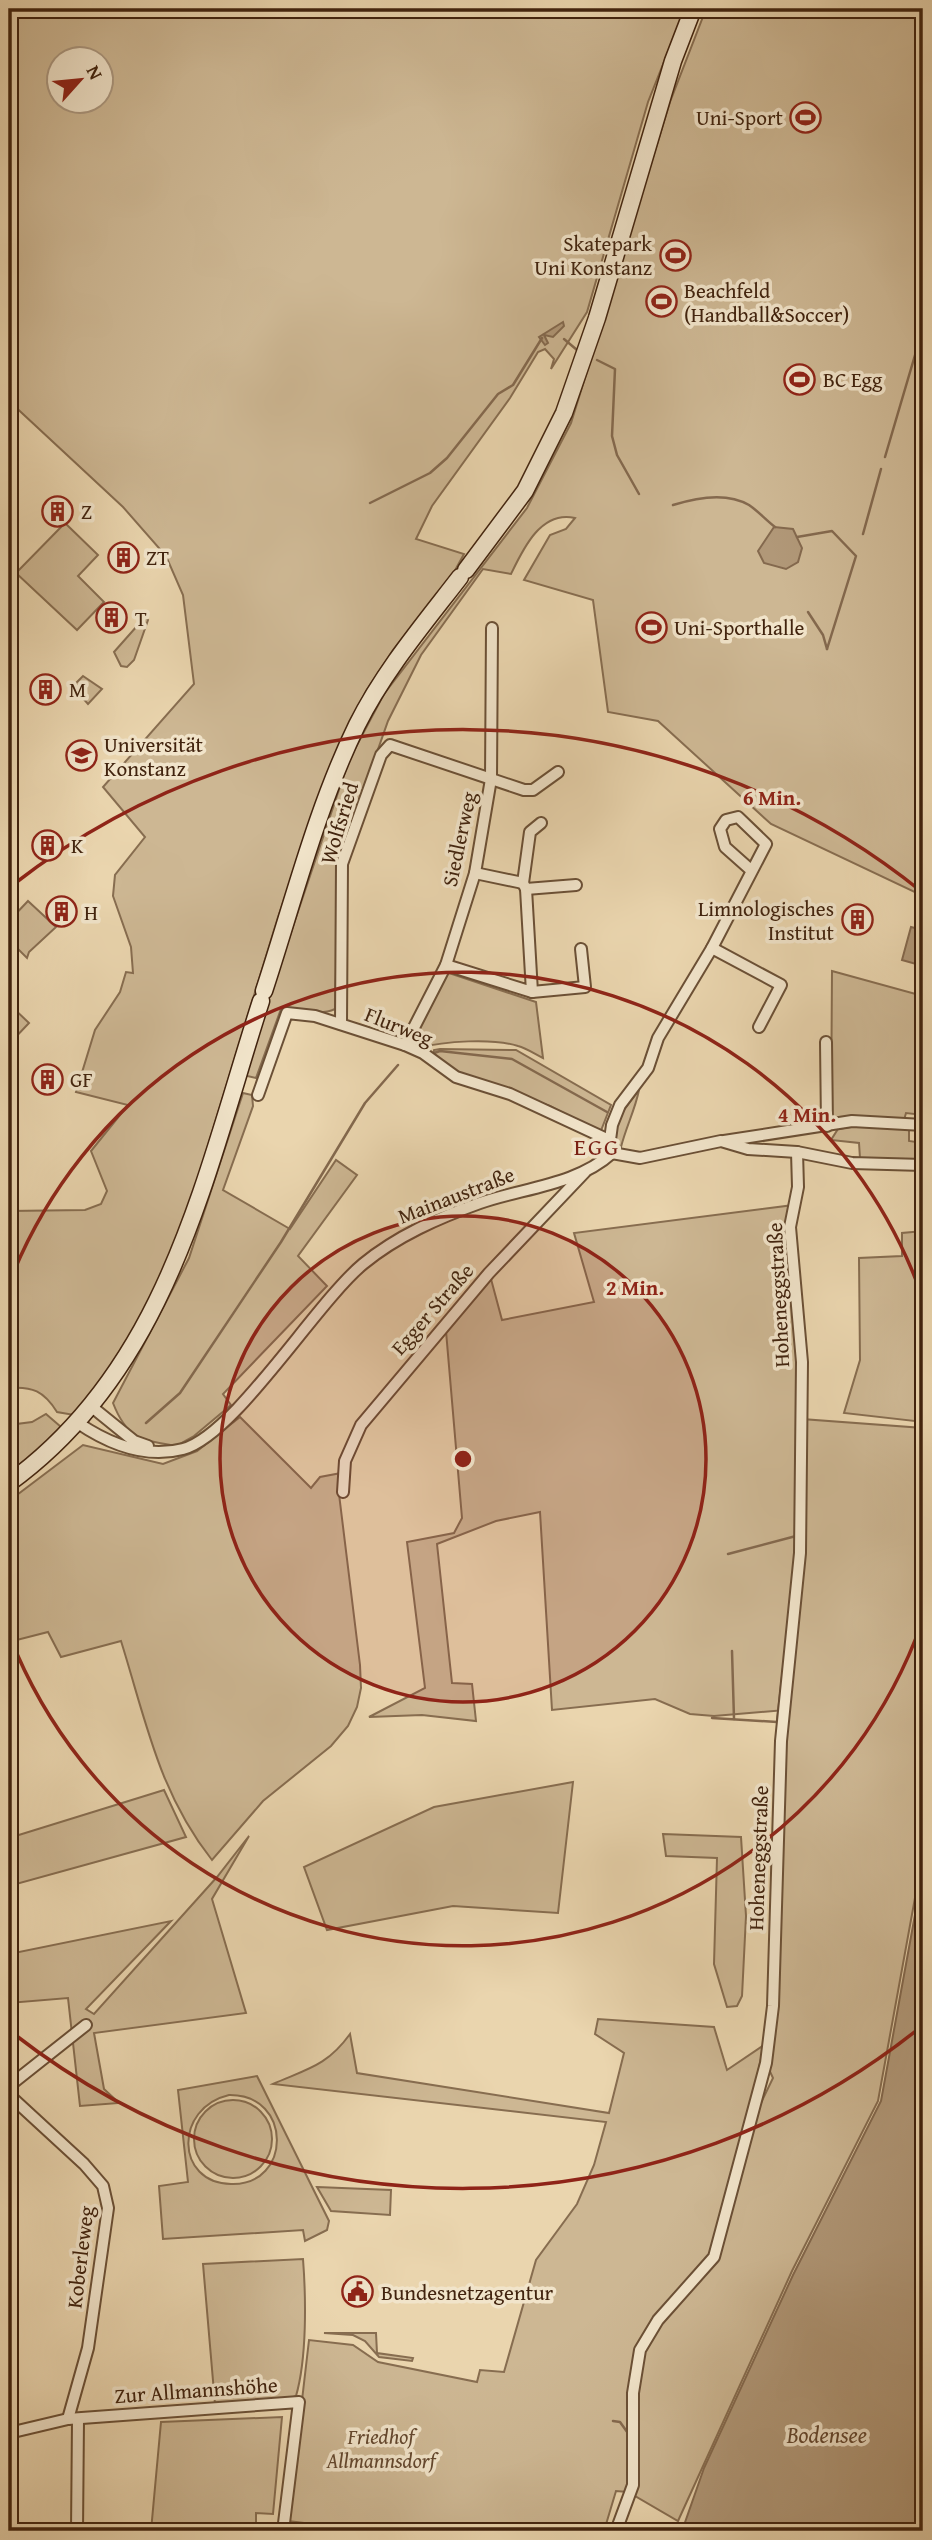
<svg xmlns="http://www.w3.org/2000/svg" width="932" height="2540" viewBox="0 0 932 2540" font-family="'Gentium Book Plus',serif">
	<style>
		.green { fill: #cdb793; stroke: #876d50; stroke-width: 2; fill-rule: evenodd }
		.water { fill: #b19878; stroke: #84694e; stroke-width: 2 }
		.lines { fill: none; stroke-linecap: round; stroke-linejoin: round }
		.stream { stroke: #84694e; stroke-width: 2.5 }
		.street-casing { stroke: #6b5036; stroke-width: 14 }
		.secondary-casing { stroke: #41230e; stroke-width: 19 }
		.street { stroke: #f1e4ca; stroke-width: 10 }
		.secondary { stroke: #f1e4ca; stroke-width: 16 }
		.ring { fill: none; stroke: #8f2418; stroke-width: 3.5 }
		.labels { text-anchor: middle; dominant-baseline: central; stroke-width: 7; stroke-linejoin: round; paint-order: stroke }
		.poi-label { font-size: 21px; fill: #41230e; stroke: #f1e4ca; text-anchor: start }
		.street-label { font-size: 21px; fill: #41230e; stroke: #f1e4ca }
		.park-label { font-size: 21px; font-style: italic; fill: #64482f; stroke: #f1e4ca }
		.water-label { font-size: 23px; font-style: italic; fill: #63462e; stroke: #f1e4ca }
		.quarter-label { font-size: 24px; letter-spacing: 2px; fill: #7a1f14; stroke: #f1e4ca }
		.centre { fill: #8f2418; stroke: #f1e4ca; stroke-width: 3.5 }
		.ring-label { font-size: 21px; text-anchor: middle; font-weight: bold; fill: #8f2418; stroke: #f1e4ca; stroke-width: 7; stroke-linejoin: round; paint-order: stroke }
	</style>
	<rect width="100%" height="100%" fill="#ead5ae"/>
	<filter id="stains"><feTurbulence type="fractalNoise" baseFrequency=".00286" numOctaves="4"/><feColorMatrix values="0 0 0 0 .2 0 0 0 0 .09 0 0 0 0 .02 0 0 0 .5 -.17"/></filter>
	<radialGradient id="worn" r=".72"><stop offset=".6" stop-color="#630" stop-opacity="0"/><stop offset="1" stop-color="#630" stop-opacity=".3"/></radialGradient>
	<g class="green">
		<path d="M9 9H685L648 102 587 312 551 369 554 359 545 349 538 352 510 398 432 506 416 539 464 554 453 574 393 650 366 691 325 782 278 917 195 1188 154 1296 99 1385 74 1415 57 1412C44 1391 32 1386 9 1388V1211L85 1210 101 1204 107 1191 91 1151 128 1105 76 1092 95 1030 120 992 126 972 133 973 131 947 113 896 115 875 145 837 103 787 194 684 183 595 166 556 123 507 9 401ZM60 60H102V102H60Z"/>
		<path d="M706 9H923V896L771 824 658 721 608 712 593 600 524 580 550 535 566 529 575 518C541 510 523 549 511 574L483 569 421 655 388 721 339 860 335 1009C318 1017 300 1008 281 1009L256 1078 243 1075 349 760 384 694 527 508 571 423 670 102Z"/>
		<path d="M65 523 98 555 78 576 104 602 77 630 16 573Z"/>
		<path d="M145 617 148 620 134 660 127 667 121 666 114 652Z"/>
		<path d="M83 676 102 689 88 704 80 695 83 691 75 684Z"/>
		<path d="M28 901 56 927 29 952 27 958 9 940V921Z"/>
		<path d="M832 971 923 996V1080L920 1105 923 1106V1115L906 1113 904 1120 871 1117 831 1121Z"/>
		<path d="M446 972 536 1002 543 1058C535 1054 526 1048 518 1046 493 1038 444 1041 419 1048L415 1036Z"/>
		<path d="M9 1004 29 1023 11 1042 9 1041Z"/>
		<path d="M440 1049 516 1050 611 1105 600 1133 550 1106 457 1075 433 1057 434 1050Z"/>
		<path d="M639 1090C635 1110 626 1127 621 1147L614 1144 615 1122Z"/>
		<path d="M243 1093 252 1095 253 1106 223 1190 290 1229 336 1160 357 1175 298 1256 327 1286 223 1394 231 1405 194 1436 176 1446C141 1440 127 1439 113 1403L189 1258Z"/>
		<path d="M870 1124 909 1129V1141L923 1143V1161L860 1158 859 1143 831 1140 838 1129Z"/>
		<path d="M794 1205 802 1419 923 1428V1854L878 2101 792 2271 678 2521 628 2492 616 2491 604 2531H345L336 2527 288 2521 309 2340 353 2345 378 2362 477 2382 480 2370 504 2372 536 2260 577 2204 594 2165 606 2122 273 2084C307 2069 327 2066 350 2034L357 2073 609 2113 624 2053 595 2034 598 2019 714 2027 727 2070 764 2045 743 2140 773 2078 766 2063 785 1710 714 1716 690 1714 655 1699 552 1710 540 1512 496 1521 437 1544 452 1683 472 1684 476 1721 422 1715 369 1717 425 1688 407 1542 454 1533 462 1518 446 1331 491 1279 502 1320 594 1302 574 1233Z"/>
		<path d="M923 1231V1422L844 1413 860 1360 859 1258 902 1256V1233Z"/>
		<path d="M46 1414 68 1433 9 1484V1425L32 1422Z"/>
		<path d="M240 1417 311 1488 320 1477 341 1473 339 1494 360 1665 361 1688 357 1707 348 1726 331 1746 263 1801 212 1860C159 1793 146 1721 121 1641L61 1657 48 1632 9 1642V1501L83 1445 163 1464 197 1451Z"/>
		<path d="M573 1782 558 1913 453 1906 327 1930 304 1867 434 1807Z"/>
		<path d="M164 1790 186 1837 9 1886V1838Z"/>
		<path d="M663 1834 741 1837 746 1916 742 1996 737 2006 727 2007 714 1964 717 1858 666 1856Z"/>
		<path d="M249 1836 212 1899 246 2013 94 2033 104 2089 119 2103 80 2106 68 1998 9 2003V1954L171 1921 86 2009 94 2014 217 1877Z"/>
		<path d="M257 2076 329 2221 327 2230 305 2241 303 2230 163 2239 159 2186 188 2182 178 2090ZM229 2095C293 2094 292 2186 231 2184 175 2183 174 2108 229 2095Z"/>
		<circle cx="233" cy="2139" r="39"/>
		<path d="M317 2187 391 2190 390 2215 331 2211Z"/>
		<path d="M303 2259C306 2298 307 2358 296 2396L286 2400 215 2404 203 2264Z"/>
		<path d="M324 2333H376L377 2353 413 2358 412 2361 379 2357 365 2341 353 2335Z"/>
		<path d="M282 2417 273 2514 256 2513V2523L323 2531H151L161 2422Z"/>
	</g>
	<g class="water">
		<path d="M563 322 564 326 553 337 544 335 548 343 545 345 539 337Z"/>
		<path d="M774 527 793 529 802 548 798 562 786 569 764 563 758 551Z"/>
		<path d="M911 927 923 930V966L902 960Z"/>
		<path d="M923 1871V2531H682L704 2468 793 2275 881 2101Z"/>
	</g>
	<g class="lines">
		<g class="stream">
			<path d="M564 339 577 350"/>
			<path d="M597 360 615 369 612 436 617 455 639 494"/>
			<path d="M885 457 923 328"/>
			<path d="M370 503 430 473 447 458 498 394 513 385 542 338"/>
			<path d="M673 505C695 498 727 492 749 505 758 511 766 520 775 527"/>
			<path d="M863 534 881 469"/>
			<path d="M797 537 832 531 856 556 827 649"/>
			<path d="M808 612 823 635 827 649"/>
			<path d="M431 1054 440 1051 512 1059 607 1112"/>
			<path d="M146 1423 180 1393 281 1242 365 1103 398 1065"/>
			<path d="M728 1554 796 1536"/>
			<path d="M732 1651 734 1719"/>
			<path d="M712 1718 777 1722 784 1661"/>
			<path d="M613 2421 620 2422 630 2436"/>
		</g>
		<defs>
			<g id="street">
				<path d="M475 873 523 883"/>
				<path d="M526 889 576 885"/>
				<path d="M712 948 781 985 759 1027"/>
				<path d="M446 965 532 992 526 889 523 883 530 832 541 823"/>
				<path d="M532 992 585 987 581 949"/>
				<path d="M341 1024 342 864 381 755 390 745 524 790H533L558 772"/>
				<path d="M826 1042 827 1126"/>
				<path d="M405 1045 446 965 475 873 491 779 492 628"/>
				<path d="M258 1095 287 1013 315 1016 405 1045 423 1053 456 1077 510 1094 609 1140"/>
				<path d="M724 1141 852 1121 923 1125"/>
				<path d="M612 1153 609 1147 612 1125 620 1105 648 1068 658 1038 712 948 766 844 738 817 726 820 720 829 725 847 752 871"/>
				<path d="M612 1153 640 1158 721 1141 748 1149 797 1152 852 1163 923 1165"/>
				<path d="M92 1407 134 1441 148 1446"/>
				<path d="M78 1423C109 1444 145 1459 183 1449 235 1435 315 1304 363 1264 397 1236 438 1218 480 1203 523 1188 577 1185 612 1153"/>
				<path d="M343 1492 345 1461 361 1425 489 1273 585 1172"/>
				<path d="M9 2086 86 2025"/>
				<path d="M9 2095 84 2164 103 2186 108 2208 88 2348 68 2419"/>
				<path d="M9 2433 68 2419 299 2402 283 2531"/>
				<path d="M77 2531 78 2420"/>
				<path d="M616 2531 633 2485V2393L640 2350 658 2320 714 2257 766 2063 773 2006 781 1741 800 1553 802 1362 790 1227 798 1187 797 1152"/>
			</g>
			<g id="secondary">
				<path d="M466 570 525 491 564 413 597 318 673 61 693 9"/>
				<path d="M264 991C293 903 316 809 357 725 384 671 423 625 460 577"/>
				<path d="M9 1483C168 1368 204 1178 261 1001"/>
			</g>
		</defs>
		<use href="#street" class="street-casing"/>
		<use href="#secondary" class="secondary-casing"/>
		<use href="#street" class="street"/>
		<use href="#secondary" class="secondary"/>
	</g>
	<circle cx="463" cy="1459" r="243" fill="#8f2418" fill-opacity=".12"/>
	<g class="ring">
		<circle cx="463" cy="1459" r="243"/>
		<path d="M922 1622A487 487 0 0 1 10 1637M10 1281A487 487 0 0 1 922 1296"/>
		<path d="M922 2026A730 730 0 0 1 14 2034M14 884A730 730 0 0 1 922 892"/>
	</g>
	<defs>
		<symbol id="stadium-ring" viewBox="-11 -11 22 22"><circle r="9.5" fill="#f1e4ca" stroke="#8f2418" stroke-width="1.5"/><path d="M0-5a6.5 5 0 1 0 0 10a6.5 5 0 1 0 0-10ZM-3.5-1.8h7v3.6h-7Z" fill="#8f2418"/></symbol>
		<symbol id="building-ring" viewBox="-11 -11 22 22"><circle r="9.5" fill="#f1e4ca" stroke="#8f2418" stroke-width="1.5"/><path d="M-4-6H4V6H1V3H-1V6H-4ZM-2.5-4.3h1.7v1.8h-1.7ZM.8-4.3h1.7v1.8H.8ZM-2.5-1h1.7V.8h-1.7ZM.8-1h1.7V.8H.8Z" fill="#8f2418"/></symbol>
		<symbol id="university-ring" viewBox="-11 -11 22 22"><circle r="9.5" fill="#f1e4ca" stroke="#8f2418" stroke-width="1.5"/><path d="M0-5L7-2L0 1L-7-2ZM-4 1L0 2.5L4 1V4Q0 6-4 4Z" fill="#8f2418"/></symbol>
		<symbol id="civic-ring" viewBox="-11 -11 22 22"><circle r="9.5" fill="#f1e4ca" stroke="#8f2418" stroke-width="1.5"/><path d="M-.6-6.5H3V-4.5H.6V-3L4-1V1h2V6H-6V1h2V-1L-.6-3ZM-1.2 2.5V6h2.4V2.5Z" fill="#8f2418"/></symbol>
	</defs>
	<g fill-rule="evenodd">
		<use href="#stadium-ring" x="788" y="100" width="35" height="35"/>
		<use href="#stadium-ring" x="658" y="238" width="35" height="35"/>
		<use href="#stadium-ring" x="644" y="284" width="35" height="35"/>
		<use href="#stadium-ring" x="782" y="362" width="35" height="35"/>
		<use href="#building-ring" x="40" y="494" width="35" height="35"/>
		<use href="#building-ring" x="106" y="540" width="35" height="35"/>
		<use href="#building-ring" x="94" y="600" width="35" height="35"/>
		<use href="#stadium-ring" x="634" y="610" width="35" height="35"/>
		<use href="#building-ring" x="28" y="672" width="35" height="35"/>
		<use href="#university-ring" x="64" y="738" width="35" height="35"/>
		<use href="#building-ring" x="30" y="828" width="35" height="35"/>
		<use href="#building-ring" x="44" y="894" width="35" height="35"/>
		<use href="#building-ring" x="840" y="902" width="35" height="35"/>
		<use href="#building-ring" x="30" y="1062" width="35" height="35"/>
		<use href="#civic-ring" x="340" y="2274" width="35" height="35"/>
	</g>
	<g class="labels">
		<g class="poi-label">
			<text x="783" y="117" text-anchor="end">Uni-Sport</text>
			<text x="652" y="243" text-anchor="end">Skatepark<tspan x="652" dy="24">Uni Konstanz</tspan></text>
			<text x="684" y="290">Beachfeld<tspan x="684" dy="24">(Handball&amp;Soccer)</tspan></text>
			<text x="823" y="379">BC Egg</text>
			<text x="81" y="511">Z</text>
			<text x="146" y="557">ZT</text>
			<text x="135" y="618">T</text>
			<text x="674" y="627">Uni-Sporthalle</text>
			<text x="69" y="689">M</text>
			<text x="104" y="744">Universität<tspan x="104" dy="24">Konstanz</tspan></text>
			<text x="71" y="845">K</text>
			<text x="834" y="908" text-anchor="end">Limnologisches<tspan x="834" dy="24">Institut</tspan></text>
			<text x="84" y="912">H</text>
			<text x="70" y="1079">GF</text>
			<text x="381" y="2292">Bundesnetzagentur</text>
		</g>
		<g class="street-label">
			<text transform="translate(339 823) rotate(-73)">Wolfsried</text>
			<text transform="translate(459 839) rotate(-78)">Siedlerweg</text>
			<text transform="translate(399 1026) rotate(22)">Flurweg</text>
			<text transform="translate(456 1195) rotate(-21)">Mainaustraße</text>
			<text transform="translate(778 1295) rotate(-93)">Hoheneggstraße</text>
			<text transform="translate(432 1309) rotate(-49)">Egger Straße</text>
			<text transform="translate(758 1858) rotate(-88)">Hoheneggstraße</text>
			<text transform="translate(80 2257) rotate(-83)">Koberleweg</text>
			<text transform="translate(196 2390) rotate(-4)">Zur Allmannshöhe</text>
		</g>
		<g class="park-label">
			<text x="381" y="2436">Friedhof<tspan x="381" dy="24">Allmannsdorf</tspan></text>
		</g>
		<g class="water-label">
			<text x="827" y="2434">Bodensee</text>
		</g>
		<g class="quarter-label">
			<text x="597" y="1146">EGG</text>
		</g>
	</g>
	<circle cx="463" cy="1459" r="10" class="centre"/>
	<g class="ring-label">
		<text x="772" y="805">6 Min.</text>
		<text x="807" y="1122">4 Min.</text>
		<text x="635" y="1295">2 Min.</text>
	</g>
	<rect width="932" height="2540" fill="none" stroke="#ead5ae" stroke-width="35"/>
	<rect x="10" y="10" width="911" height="2519" fill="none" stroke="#41230e" stroke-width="3.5"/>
	<rect x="18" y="18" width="897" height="2505" fill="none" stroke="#41230e" stroke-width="2"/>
	<g transform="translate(80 80) rotate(63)"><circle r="33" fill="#f1e4ca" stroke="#ab977f" stroke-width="2"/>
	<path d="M0-5L12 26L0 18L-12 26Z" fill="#8f2418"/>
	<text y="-10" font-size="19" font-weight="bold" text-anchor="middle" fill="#41230e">N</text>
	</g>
	<rect width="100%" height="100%" filter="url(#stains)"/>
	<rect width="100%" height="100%" fill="url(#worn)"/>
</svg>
